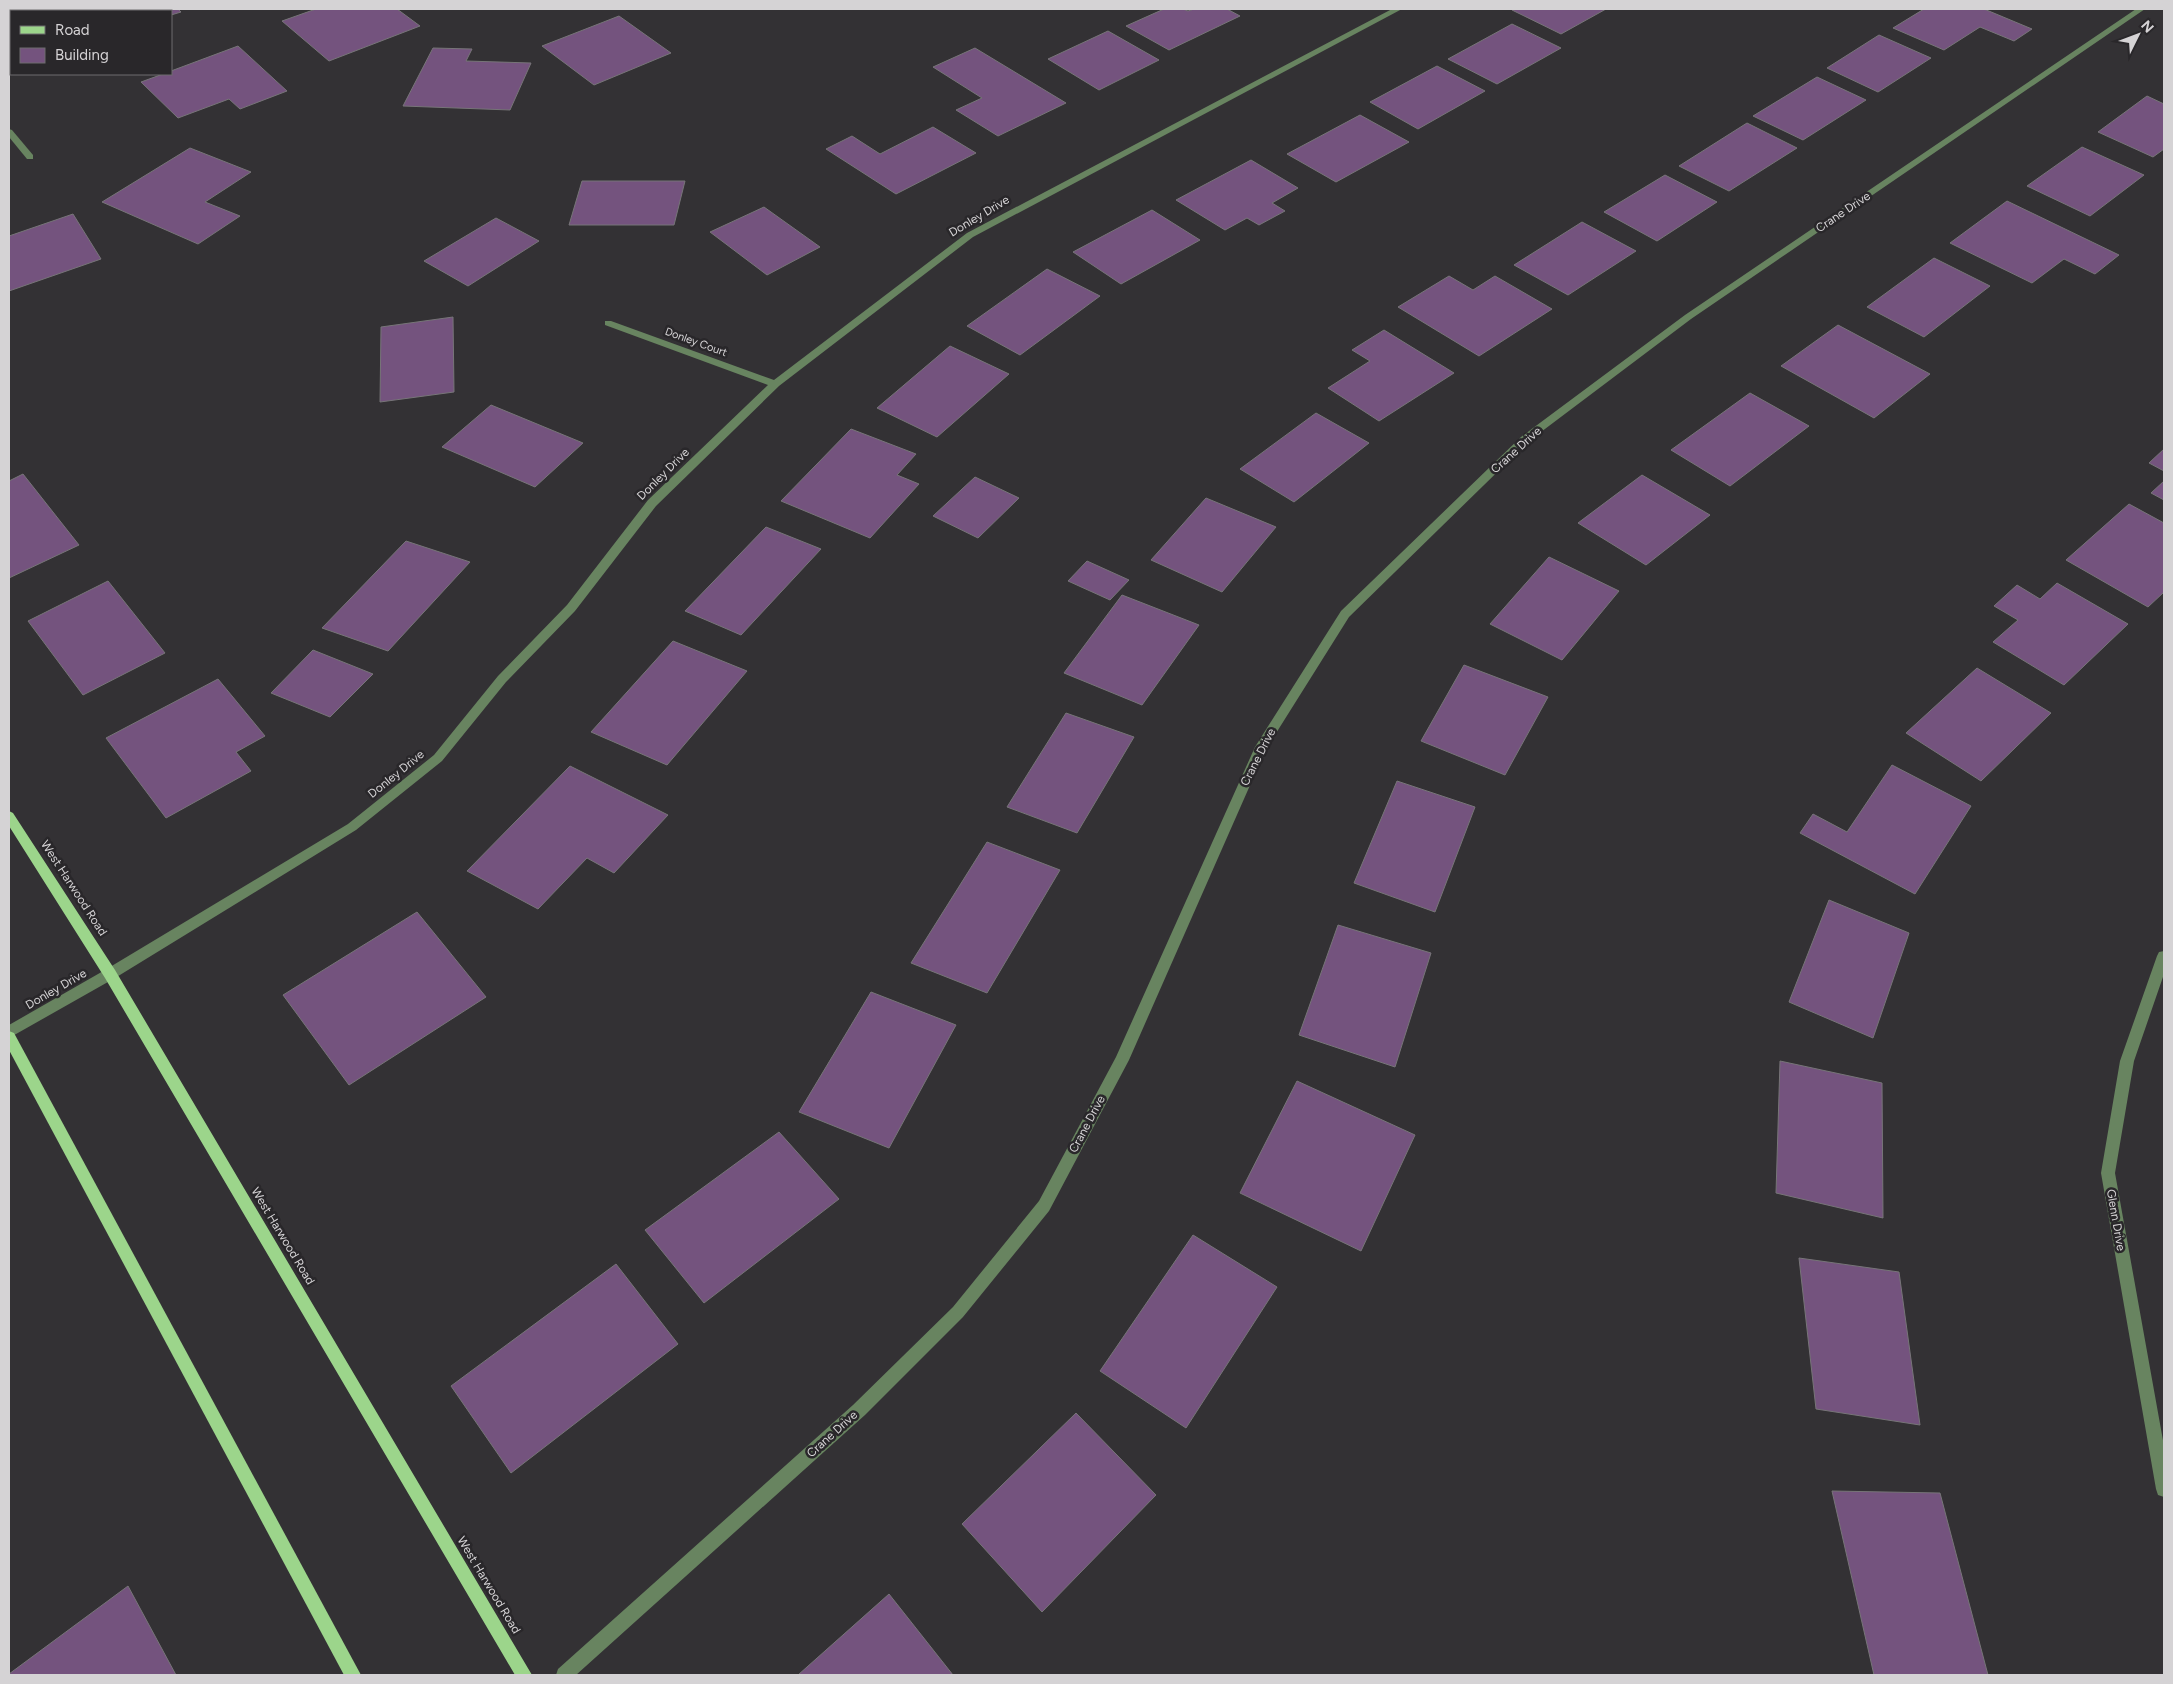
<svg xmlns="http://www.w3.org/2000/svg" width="2173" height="1684" viewBox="0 0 2173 1684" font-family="Figtree,sans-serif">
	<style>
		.building { fill: #74537e; stroke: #777578 }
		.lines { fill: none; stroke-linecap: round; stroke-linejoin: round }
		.minor { fill: #688460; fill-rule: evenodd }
		.major { fill: #9cd58b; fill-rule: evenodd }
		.labels { text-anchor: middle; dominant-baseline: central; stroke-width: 5; stroke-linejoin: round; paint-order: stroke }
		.far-street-label { font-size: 11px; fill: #d5d3d5; stroke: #29272a }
		.street-label { font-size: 12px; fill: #d5d3d5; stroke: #29272a }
	</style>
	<rect width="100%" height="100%" fill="#333134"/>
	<g class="building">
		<path d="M21 9H54L47 11H23Z"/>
		<path d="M127 9H178L181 12 171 15V11H120Z"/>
		<path d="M316 9H397L420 26 329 61 282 21Z"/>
		<path d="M1164 9H1183L1188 11 1194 9H1227L1240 16 1169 50 1126 26Z"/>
		<path d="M1513 9H1606L1561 34 1512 10Z"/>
		<path d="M1924 9H1984L2032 29 2014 41 1980 27 1944 50 1893 28Z"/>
		<path d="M619 16 671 53 594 85 542 46Z"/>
		<path d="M1512 24 1561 48 1497 84 1448 59Z"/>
		<path d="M1108 31 1159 60 1099 90 1048 59Z"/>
		<path d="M1879 35 1931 58 1878 92 1827 68Z"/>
		<path d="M238 46 287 91 240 109 229 99 178 118 141 82 163 74H171V71Z"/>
		<path d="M433 48 472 49 466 61 531 63 510 110 403 106Z"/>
		<path d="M975 48 1066 103 998 136 956 110 982 98 933 67Z"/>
		<path d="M1437 66 1485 91 1418 129 1370 102Z"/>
		<path d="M1817 77 1866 100 1803 140 1753 116Z"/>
		<path d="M2147 96 2164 104V149L2153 157 2098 132Z"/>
		<path d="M1360 115 1409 142 1336 182 1287 154Z"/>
		<path d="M1747 123 1797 148 1729 191 1679 166Z"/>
		<path d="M933 127 976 153 896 194 826 149 852 136 880 154Z"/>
		<path d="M2082 147 2144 175 2090 216 2027 186Z"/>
		<path d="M190 148 251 172 205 202 240 216 198 244 102 202Z"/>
		<path d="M1251 160 1298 188 1272 203 1285 211 1259 225 1247 218 1225 230 1176 200Z"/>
		<path d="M1665 175 1717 202 1657 241 1604 212Z"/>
		<path d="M582 181H685L674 225H569Z"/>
		<path d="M2007 201 2119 255 2095 274 2064 259 2032 283 1950 243Z"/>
		<path d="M764 207 820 247 767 275 710 232Z"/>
		<path d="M1152 210 1200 240 1121 284 1073 252Z"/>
		<path d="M73 214 101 259 9 291V236Z"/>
		<path d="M496 218 539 241 468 286 424 261Z"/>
		<path d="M1582 222 1636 251 1568 295 1514 265Z"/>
		<path d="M1934 258 1990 286 1924 337 1867 307Z"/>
		<path d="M1047 269 1100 296 1020 355 967 326Z"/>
		<path d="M1449 276 1473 290 1495 276 1552 309 1479 356 1398 307Z"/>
		<path d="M453 317 454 392 380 402 381 327Z"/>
		<path d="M1838 325 1930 374 1874 418 1781 366Z"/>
		<path d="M1384 330 1454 373 1379 421 1328 388 1370 361 1352 350Z"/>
		<path d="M950 346 1009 374 937 437 877 408Z"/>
		<path d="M1750 393 1809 426 1730 486 1671 450Z"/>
		<path d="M491 405 583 443 535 487 442 447Z"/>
		<path d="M1316 413 1369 443 1294 502 1240 469Z"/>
		<path d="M851 429 916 454 897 475 919 484 870 538 781 501Z"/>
		<path d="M2164 449V471L2149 463Z"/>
		<path d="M23 474 79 545 9 578V481Z"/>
		<path d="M1642 475 1710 515 1646 565 1578 523Z"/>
		<path d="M975 477 1019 498 978 538 933 516Z"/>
		<path d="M2164 481V500L2151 493Z"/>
		<path d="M1206 498 1276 527 1222 592 1151 560Z"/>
		<path d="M2129 504 2164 523V592L2148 607 2066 560Z"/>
		<path d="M766 527 821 549 741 635 685 611Z"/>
		<path d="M406 541 470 562 388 651 322 628Z"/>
		<path d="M1549 557 1619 591 1562 660 1490 624Z"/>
		<path d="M1087 561 1129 580 1110 600 1068 581Z"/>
		<path d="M108 581 165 653 83 695 28 621Z"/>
		<path d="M2057 583 2128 624 2064 685 1993 642 2018 620 1994 606 2017 585 2040 599Z"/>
		<path d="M1122 595 1199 625 1142 705 1064 673Z"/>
		<path d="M673 641 747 671 667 765 591 732Z"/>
		<path d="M313 650 373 674 330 717 271 693Z"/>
		<path d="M1464 665 1548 697 1505 775 1421 741Z"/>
		<path d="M1977 668 2051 713 1981 781 1906 733Z"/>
		<path d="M218 679 265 736 236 752 251 771 166 818 106 738Z"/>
		<path d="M1066 713 1134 737 1077 833 1007 807Z"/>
		<path d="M1892 765 1971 806 1915 894 1800 833 1813 814 1847 832Z"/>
		<path d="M570 766 668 815 614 873 587 858 538 909 467 871Z"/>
		<path d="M1397 781 1475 807 1435 912 1354 883Z"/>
		<path d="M987 842 1060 870 987 993 911 963Z"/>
		<path d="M1829 900 1909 933 1873 1038 1789 1002Z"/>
		<path d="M417 912 486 997 349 1085 283 995Z"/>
		<path d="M1338 925 1431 953 1395 1067 1299 1035Z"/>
		<path d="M871 992 956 1025 889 1148 799 1112Z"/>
		<path d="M1780 1061 1882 1083 1883 1218 1776 1193Z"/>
		<path d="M1297 1081 1415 1135 1361 1251 1240 1193Z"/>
		<path d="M779 1132 839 1199 704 1303 645 1230Z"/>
		<path d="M1193 1235 1277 1287 1186 1428 1100 1371Z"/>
		<path d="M1799 1258 1899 1272 1920 1425 1816 1409Z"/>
		<path d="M616 1264 678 1344 511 1473 451 1386Z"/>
		<path d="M1076 1413 1156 1495 1042 1612 962 1524Z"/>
		<path d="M1832 1491 1940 1493 1988 1675H1874Z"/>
		<path d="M128 1586 176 1675H9V1674Z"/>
		<path d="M889 1594 953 1675H798Z"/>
	</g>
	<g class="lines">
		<g class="minor">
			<path d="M1392 9H1402L973 237 779 386 656 506 575 611 506 682 442 761 356 830 115 978 9 1038V1025L105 970 348 824 434 755 498 676 567 605 648 500 768 385 605 325V321H611L774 380 967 233Z"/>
			<path d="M2136 9H2145L1691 319 1529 441 1349 617 1266 749 1129 1060 1049 1211 963 1317 865 1415 576 1675H556L558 1669 853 1405 953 1307 1039 1201 1116 1057 1255 747 1341 611 1521 437 1685 315Z"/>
			<path d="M9 129 12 130 33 155V159H27L9 137Z"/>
			<path d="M2164 951V974L2134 1061 2115 1173 2164 1446V1497L2158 1495 2156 1489 2101 1173 2120 1061 2157 956 2159 952Z"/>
		</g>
		<g class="major">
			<path d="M9 811 13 813 115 970 532 1675H515L105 978 9 826Z"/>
			<path d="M9 1031 14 1033 361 1675H344L9 1050Z"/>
		</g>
	</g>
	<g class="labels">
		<g class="far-street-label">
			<text transform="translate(696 342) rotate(20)">Donley Court</text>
		</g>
		<g class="street-label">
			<text transform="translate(1843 212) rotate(-34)">Crane Drive</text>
			<text transform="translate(979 216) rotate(-31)">Donley Drive</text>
			<text transform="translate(1516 450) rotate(-42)">Crane Drive</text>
			<text transform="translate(663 474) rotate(-45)">Donley Drive</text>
			<text transform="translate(1258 757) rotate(-63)">Crane Drive</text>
			<text transform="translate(396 774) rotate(-39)">Donley Drive</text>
			<text transform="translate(74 888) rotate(57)">West Harwood Road</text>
			<text transform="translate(56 989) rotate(-30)">Donley Drive</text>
			<text transform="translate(1087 1124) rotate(-62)">Crane Drive</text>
			<text transform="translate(2116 1220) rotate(80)">Glenn Drive</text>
			<text transform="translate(283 1236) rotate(59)">West Harwood Road</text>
			<text transform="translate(832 1434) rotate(-42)">Crane Drive</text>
			<text transform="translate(489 1585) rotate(59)">West Harwood Road</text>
		</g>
	</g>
	<rect width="2173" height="1684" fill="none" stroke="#d5d3d5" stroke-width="20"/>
	<rect x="10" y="10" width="162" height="65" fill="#29272a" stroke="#6e6c6e"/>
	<rect x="20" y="26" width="25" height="8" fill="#9cd58b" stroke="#6e6c6e"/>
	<text x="55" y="35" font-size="15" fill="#d5d3d5">Road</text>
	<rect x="20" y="48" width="25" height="15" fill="#74537e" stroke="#6e6c6e"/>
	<text x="55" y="60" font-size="15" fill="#d5d3d5">Building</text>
	<g transform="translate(2138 35) rotate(48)" stroke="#29272a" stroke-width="4" paint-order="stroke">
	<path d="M0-4L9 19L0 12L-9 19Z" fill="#d5d3d5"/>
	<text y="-8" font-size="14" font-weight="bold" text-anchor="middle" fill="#d5d3d5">N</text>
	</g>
</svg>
